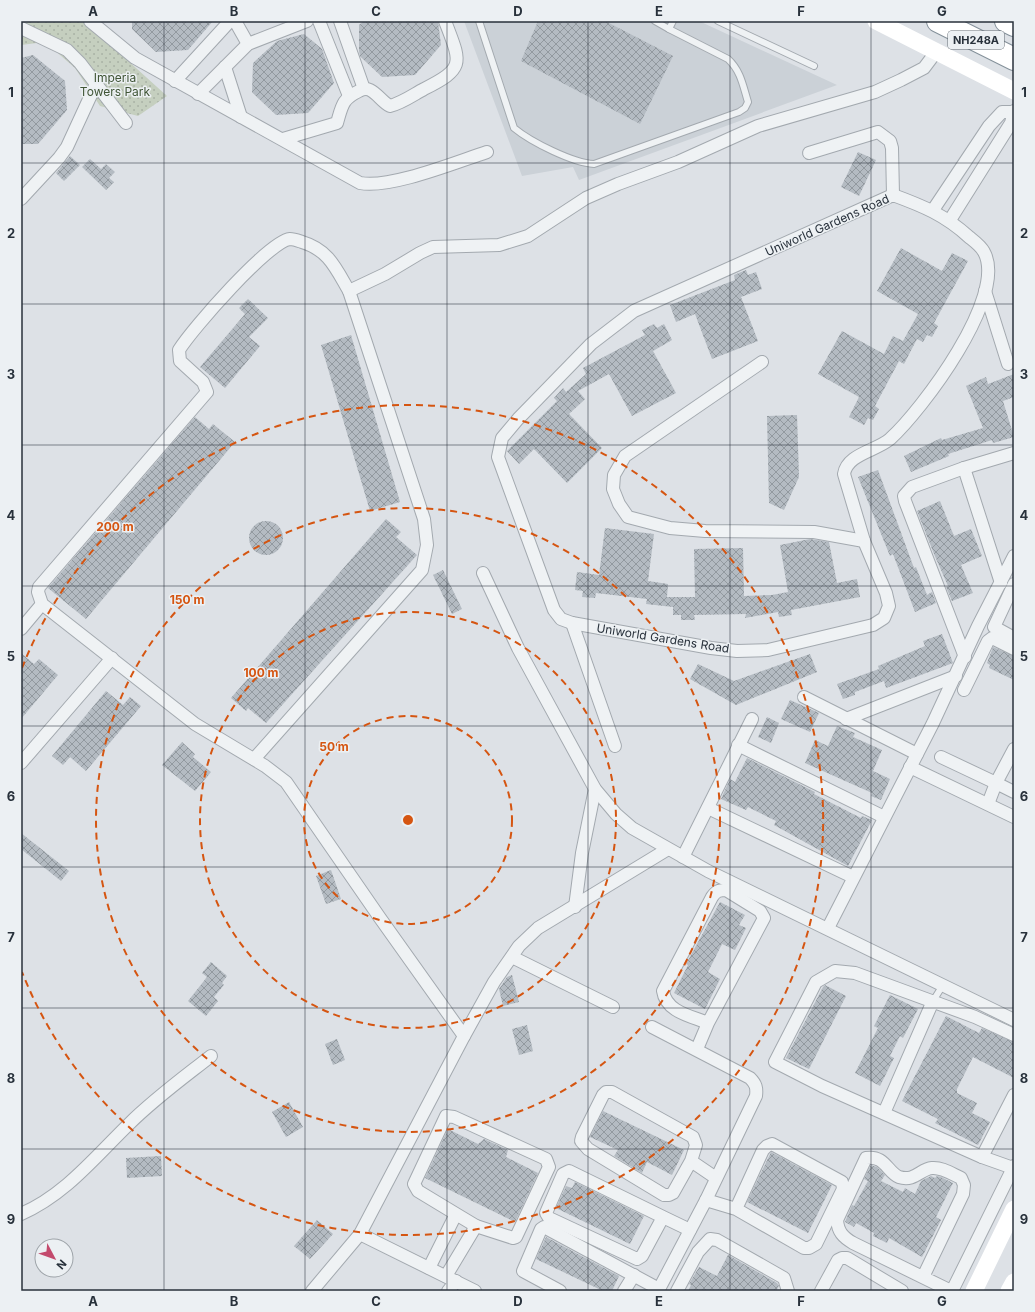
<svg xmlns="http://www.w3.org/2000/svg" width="1035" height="1312" viewBox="0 0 1035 1312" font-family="Inter,sans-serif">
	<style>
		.built { fill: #cbd1d7 }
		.grass { fill: url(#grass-dots) }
		.building { fill: url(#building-cross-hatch) }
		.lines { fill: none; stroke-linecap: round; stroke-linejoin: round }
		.lane-casing { stroke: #a3a9af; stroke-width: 8 }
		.street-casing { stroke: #a3a9af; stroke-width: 14 }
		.highway-casing { stroke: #85919b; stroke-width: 24 }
		.lane { stroke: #eff2f4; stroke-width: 6 }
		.street { stroke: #eff2f4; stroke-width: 12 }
		.secondary { stroke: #fff; stroke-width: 17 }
		.highway { stroke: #fff; stroke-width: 22 }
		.grid { fill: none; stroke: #28313b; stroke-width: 1; stroke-opacity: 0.55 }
		.ring { fill: none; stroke: #d55511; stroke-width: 2; stroke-dasharray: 7 5 }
		.labels { text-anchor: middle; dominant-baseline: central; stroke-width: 3; stroke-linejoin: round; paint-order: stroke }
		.shield { fill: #ecf0f3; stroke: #636a72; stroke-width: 1 }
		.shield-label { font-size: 11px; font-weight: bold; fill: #28313b }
		.park-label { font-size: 12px; fill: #405536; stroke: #ecf0f3 }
		.street-label { font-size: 12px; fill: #28313b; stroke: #ecf0f3 }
		.centre { fill: #d55511; stroke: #ecf0f3; stroke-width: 2 }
		.ring-label { font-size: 12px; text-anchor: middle; font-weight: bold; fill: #d55511; stroke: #ecf0f3; stroke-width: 3; stroke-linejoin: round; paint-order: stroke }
		.neatline { fill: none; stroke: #28313b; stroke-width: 1.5 }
		.grid-label { font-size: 13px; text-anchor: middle; font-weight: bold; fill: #28313b }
	</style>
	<defs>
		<pattern id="grass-dots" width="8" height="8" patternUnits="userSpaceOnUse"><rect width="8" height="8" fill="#c5cfbf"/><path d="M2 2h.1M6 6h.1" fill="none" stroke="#a9b2a5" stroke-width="1.8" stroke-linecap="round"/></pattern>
		<pattern id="building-cross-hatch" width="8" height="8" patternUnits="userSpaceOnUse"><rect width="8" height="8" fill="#b4bbc2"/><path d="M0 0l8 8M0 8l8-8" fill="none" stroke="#92999f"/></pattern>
	</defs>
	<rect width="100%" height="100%" fill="#dde1e6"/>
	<path class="built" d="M464 21H699L837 85 579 180 573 167 522 176Z"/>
	<path class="grass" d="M21 21H84L167 96 138 116 100 106 75 68 45 42 21 45Z"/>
	<g class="building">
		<path d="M132 21H213L188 50 156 52 132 29Z"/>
		<path d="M364 21H438L441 45 415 75 382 77 360 56 359 51V25Z"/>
		<path d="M538 21H605L673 56 640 124 521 61Z"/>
		<path d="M304 34 322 49 334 83 308 113 276 115 252 92 253 63 277 41Z"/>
		<path d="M33 55 65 81 67 110 38 144H21V58Z"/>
		<path d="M858 152 876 160 859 196 841 187Z"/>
		<path d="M70 156 80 165 64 181 56 173Z"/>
		<path d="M90 159 101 169 106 164 115 172 109 178 114 182 106 190 82 167Z"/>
		<path d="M901 248 942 271 952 253 968 261 934 323 938 326 932 337 927 335 923 342 917 339 904 364 899 361 875 406 879 409 873 420 868 418 864 425 849 417 859 397 818 374 842 331 884 354 893 336 903 341 918 314 877 291Z"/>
		<path d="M746 270 748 275 756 272 762 289 741 297 758 341 712 359 695 314 676 322 670 305 735 280 734 275Z"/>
		<path d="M248 299 268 318 249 337 260 346 225 388 200 367 245 314 239 308Z"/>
		<path d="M654 324 657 328 664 324 672 340 653 351 676 393 632 416 609 374 578 391 585 399 569 414 602 448 567 483 534 449 519 464 507 451 557 401 554 398 563 388 566 392 586 374 583 368 645 335 642 330Z"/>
		<path d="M351 335 400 502 370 511 321 345Z"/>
		<path d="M1014 374V397L1003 401 1014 437 993 443 992 440 948 454 949 456 911 472 904 456 941 438 942 440 983 428 966 386 986 377 988 384Z"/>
		<path d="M797 415 799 477 784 510 769 503 767 416Z"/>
		<path d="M195 417 209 429 213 424 235 442 86 619 48 588Z"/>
		<path d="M878 470 914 568 916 567 927 595 932 592 936 603 915 612 893 554 890 556 858 477Z"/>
		<path d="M940 501 954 536 971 529 982 556 961 565 973 593 952 601 946 587 948 586 934 554 917 511Z"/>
		<path d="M386 519 401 532 396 537 417 555 266 723 248 708 246 711 231 698Z"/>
		<circle cx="266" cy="538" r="17"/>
		<path d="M605 528 654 534 648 581 668 584 667 597H695L694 549 743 548 744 596 772 595 788 592 780 545 810 539 829 542 837 583 857 579 860 597 791 610 792 615 779 617 778 612 745 618 746 614 694 615 695 620H681V615H673V607L646 604 647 599 596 593 595 598 582 597 583 591 575 590 577 572 599 575Z"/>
		<path d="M443 570 462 609 452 614 433 575Z"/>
		<path d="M942 634 953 663 886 688 884 681 855 692V695L843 699 837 684 879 669 878 666 925 646 923 641Z"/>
		<path d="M993 647 1014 656V680L989 668 990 665 987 663Z"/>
		<path d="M21 653 34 664 39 659 58 675 21 719Z"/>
		<path d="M810 654 817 672 736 705 690 679 698 664 734 681Z"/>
		<path d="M106 691 123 705 130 697 141 706 86 771 70 757 63 765 52 756Z"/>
		<path d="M790 700 819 713 810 732 781 719Z"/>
		<path d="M767 717 779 723 771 743 758 737Z"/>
		<path d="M837 726 855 733 853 737 882 750 873 771 890 779 881 800 871 796 872 793 805 763 815 740 828 746Z"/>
		<path d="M182 742 195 754 193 757 211 772 195 791 162 765Z"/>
		<path d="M747 758 815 792 814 794 861 818 862 816 872 820 848 866 774 825 776 821 748 807 746 810 721 799 730 779 735 782Z"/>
		<path d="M21 833 69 871 61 881 21 849Z"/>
		<path d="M331 870 341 899 326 904 316 876Z"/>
		<path d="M720 902 745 915 739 925 746 928 735 950 722 944 708 972 720 979 705 1009 674 993 688 965 686 964Z"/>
		<path d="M211 962 227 976 222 983 224 985 214 997 218 1001 206 1016 188 1001 207 977 202 973Z"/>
		<path d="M512 975 519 1002 503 1006 499 989 507 977Z"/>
		<path d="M825 985 846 996 809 1069 786 1058 823 987Z"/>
		<path d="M890 995 918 1009 903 1038 900 1036 890 1056 894 1058 880 1086 855 1073 878 1028 874 1026Z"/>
		<path d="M946 1016 979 1033 982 1028 1014 1042V1078L973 1057 957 1089V1093L977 1103 972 1113 990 1122 978 1145 935 1123 938 1119 902 1101Z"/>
		<path d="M527 1025 533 1051 519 1055 512 1029Z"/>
		<path d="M337 1039 345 1060 333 1065 325 1044Z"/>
		<path d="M289 1102 303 1127 286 1137 272 1112Z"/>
		<path d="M603 1111 684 1150 672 1175 647 1162 642 1173 614 1156 618 1150 590 1137Z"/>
		<path d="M448 1129 478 1144 484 1139 508 1150 506 1157 538 1173 515 1222 425 1178Z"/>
		<path d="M771 1152 832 1185 808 1233 747 1202Z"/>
		<path d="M161 1156 162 1176 127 1178 126 1158Z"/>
		<path d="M871 1165 877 1167 885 1175 881 1181 903 1192 905 1188 915 1194 921 1181 931 1176 935 1178 937 1176 941 1177 953 1183 936 1217 941 1220 922 1257 889 1238 887 1243 873 1236 874 1233 856 1223 854 1227 845 1222 852 1205 854 1206 868 1181 864 1179Z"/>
		<path d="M575 1182 644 1216 630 1244 556 1208 566 1186 572 1188Z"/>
		<path d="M317 1220 333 1234 310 1259 294 1246Z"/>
		<path d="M546 1237 619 1276 612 1291H603L536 1259Z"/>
		<path d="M728 1255 777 1283 779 1286 776 1291H688L691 1285 689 1284 699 1267 717 1276Z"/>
	</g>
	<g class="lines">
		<defs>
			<g id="lane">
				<path d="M479 21 514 128C531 142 573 163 594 164L739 112 745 108 748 102C743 86 741 71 728 59L669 29 673 21"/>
				<path d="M655 21 669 29"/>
				<path d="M718 21 814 66"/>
				<path d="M933 1001 943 985"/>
			</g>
			<g id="street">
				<path d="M90 21 135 58 360 183C390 189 456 162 487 152"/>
				<path d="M235 21 248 44"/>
				<path d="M319 21 349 96"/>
				<path d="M340 21 364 89"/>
				<path d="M21 28 67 50 80 63 126 123"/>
				<path d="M225 67 241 117"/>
				<path d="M175 81 230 21"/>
				<path d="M198 94 248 44 307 21"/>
				<path d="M283 139 337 123C342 106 342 99 359 91 363 89 366 88 370 90 378 94 382 102 390 106 402 103 413 95 424 89 466 68 461 63 445 21"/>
				<path d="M809 153 878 132 890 141 892 148 893 195"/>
				<path d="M893 195C923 206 945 215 969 237 974 241 981 246 984 252 1008 296 922 410 890 439 876 451 847 454 844 474L864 541 886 593 889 606 884 618 873 625 768 650 737 651 711 648 572 623 561 619 554 610 498 457 502 438 518 419 591 344 634 311Z"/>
				<path d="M21 199 59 158 67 147 96 84"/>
				<path d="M933 210 989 126 1002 112H1014"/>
				<path d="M950 220 1011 123 1014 111"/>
				<path d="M985 291 1008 364"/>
				<path d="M762 362 625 456 614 475 613 489 619 504 628 517 670 528 705 531 814 532 864 541"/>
				<path d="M964 468 1001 583"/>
				<path d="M483 573 518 648 595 789 616 814 632 828 708 871 1014 1020"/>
				<path d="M1014 584 994 627 1014 638"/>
				<path d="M572 623 615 746"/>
				<path d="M21 629 42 604"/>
				<path d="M965 657 905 501 904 496 912 487 964 468 1014 453"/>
				<path d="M964 690 988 641 992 638 1014 649"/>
				<path d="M804 697 917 754"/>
				<path d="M846 719 956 676"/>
				<path d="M738 745 884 817"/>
				<path d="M941 757 996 783 1014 749"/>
				<path d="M254 759 422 570 427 545 424 519 349 291"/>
				<path d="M21 763 112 658"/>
				<path d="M910 767 1014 817"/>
				<path d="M988 804 996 783 1014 792"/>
				<path d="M708 808 853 877"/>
				<path d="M683 857 752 719"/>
				<path d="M575 907 582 853 595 789"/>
				<path d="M828 928 933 723 978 626 1014 556"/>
				<path d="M512 957 613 1007"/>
				<path d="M652 1027 750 1078C756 1084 757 1088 756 1096L706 1200 658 1291"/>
				<path d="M464 1036 380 918 286 782 265 766 195 724 42 604 38 592 39 587 207 392 203 382 180 361 179 350C192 329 269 241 290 239 294 239 299 241 302 242 329 250 336 269 349 291L385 274 420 253 433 247 499 245 528 236 586 198 618 184 678 162 758 126 875 92 901 80 924 68 936 52"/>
				<path d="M697 1049 708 1023 764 918 760 911 726 890C719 890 716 891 712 897L663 991C666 1012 691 1016 708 1023"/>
				<path d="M884 1113 933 1001"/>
				<path d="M982 1157 822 1086 775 1062 816 982 835 971 855 973 975 1017 1014 1035"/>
				<path d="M691 1161 673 1193 669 1195H664L588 1149 581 1141 582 1137 603 1095 606 1092H612L693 1137 696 1145 691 1161 716 1178"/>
				<path d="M1013 1168 982 1157 1014 1095"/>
				<path d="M706 1200 736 1209 804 1248H809L816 1244 843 1189 842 1182 772 1144 767 1146 763 1150 736 1209"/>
				<path d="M21 1214C65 1195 95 1157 129 1124 154 1099 183 1078 211 1056"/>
				<path d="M663 1217 569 1171 563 1174 546 1213 549 1218 637 1259 642 1256 663 1217 690 1230"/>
				<path d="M360 1234 475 1291"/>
				<path d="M429 1268 456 1214 418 1191 414 1184 446 1116 454 1117 546 1159 549 1167 516 1237 513 1238 476 1226 456 1214"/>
				<path d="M446 1276 476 1226"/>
				<path d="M923 1277 963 1194 964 1185 961 1178C952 1174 942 1167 932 1168 920 1169 915 1182 899 1177 887 1172 885 1155 866 1158L837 1220C838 1232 843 1237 853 1243L951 1291"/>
				<path d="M312 1291 360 1234 464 1036 494 982 519 946 538 928 668 849"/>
				<path d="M448 1291 456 1281"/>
				<path d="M560 1291 523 1271 541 1229 544 1227 659 1289"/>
				<path d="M624 1291 634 1275"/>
				<path d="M677 1291 698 1252 710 1239 717 1240 784 1278 788 1291"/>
				<path d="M821 1291 838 1260 842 1258H847L902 1291"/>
				<path d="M952 1291 1014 1166"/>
			</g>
			<g id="highway">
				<path d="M938 21 1014 59"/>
				<path d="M1006 21 1014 25"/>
			</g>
		</defs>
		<use href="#lane" class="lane-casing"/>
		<use href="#street" class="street-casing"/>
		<use href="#highway" class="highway-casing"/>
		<use href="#lane" class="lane"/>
		<use href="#street" class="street"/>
		<g class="secondary">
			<path d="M876 21 1014 91"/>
			<path d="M974 1291 1014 1209"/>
			<path d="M1009 1291 1014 1282"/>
		</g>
		<use href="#highway" class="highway"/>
	</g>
	<path class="grid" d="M164 21V1291M305 21V1291M447 21V1291M588 21V1291M730 21V1291M871 21V1291M21 163H1014M21 304H1014M21 445H1014M21 586H1014M21 726H1014M21 867H1014M21 1008H1014M21 1149H1014"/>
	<g class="ring">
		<circle cx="408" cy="820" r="104"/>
		<circle cx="408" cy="820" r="208"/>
		<circle cx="408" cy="820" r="312"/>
		<path d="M22 668A415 415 0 1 1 22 972"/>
	</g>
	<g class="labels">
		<rect class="shield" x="948" y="31" width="56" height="18" rx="3"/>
		<g class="shield-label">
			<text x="976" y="40">NH248A</text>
		</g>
		<g class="park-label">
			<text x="115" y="77">Imperia<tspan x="115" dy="14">Towers Park</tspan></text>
		</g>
		<g class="street-label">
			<text transform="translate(827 225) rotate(-24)">Uniworld Gardens Road</text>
			<text transform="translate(663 638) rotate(9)">Uniworld Gardens Road</text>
		</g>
	</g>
	<circle cx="408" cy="820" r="6" class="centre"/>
	<g class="ring-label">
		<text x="115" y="531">200 m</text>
		<text x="187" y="604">150 m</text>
		<text x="261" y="677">100 m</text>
		<text x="334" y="751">50 m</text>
	</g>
	<rect width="1035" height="1312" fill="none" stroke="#ecf0f3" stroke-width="44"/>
	<g transform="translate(54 1258) rotate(131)"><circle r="19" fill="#ecf0f3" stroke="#9ea4a9"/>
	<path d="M0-3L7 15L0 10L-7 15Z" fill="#c34a6d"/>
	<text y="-6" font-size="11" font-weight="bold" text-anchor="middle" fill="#28313b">N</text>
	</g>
	<rect x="22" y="22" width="991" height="1268" class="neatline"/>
	<g class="grid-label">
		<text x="93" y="16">A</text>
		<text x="234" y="16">B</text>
		<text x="376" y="16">C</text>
		<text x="518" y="16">D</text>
		<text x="659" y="16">E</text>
		<text x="801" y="16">F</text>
		<text x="942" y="16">G</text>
		<text x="11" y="97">1</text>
		<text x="1024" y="97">1</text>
		<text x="11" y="238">2</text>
		<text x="1024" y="238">2</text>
		<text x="11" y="379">3</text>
		<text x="1024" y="379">3</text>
		<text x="11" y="520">4</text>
		<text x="1024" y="520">4</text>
		<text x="11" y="661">5</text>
		<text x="1024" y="661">5</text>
		<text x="11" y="801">6</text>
		<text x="1024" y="801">6</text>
		<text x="11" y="942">7</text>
		<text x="1024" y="942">7</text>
		<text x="11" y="1083">8</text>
		<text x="1024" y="1083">8</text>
		<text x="11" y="1224">9</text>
		<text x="1024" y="1224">9</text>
		<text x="93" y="1306">A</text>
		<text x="234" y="1306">B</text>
		<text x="376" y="1306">C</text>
		<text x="518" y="1306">D</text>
		<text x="659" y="1306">E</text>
		<text x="801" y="1306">F</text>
		<text x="942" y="1306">G</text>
	</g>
</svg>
